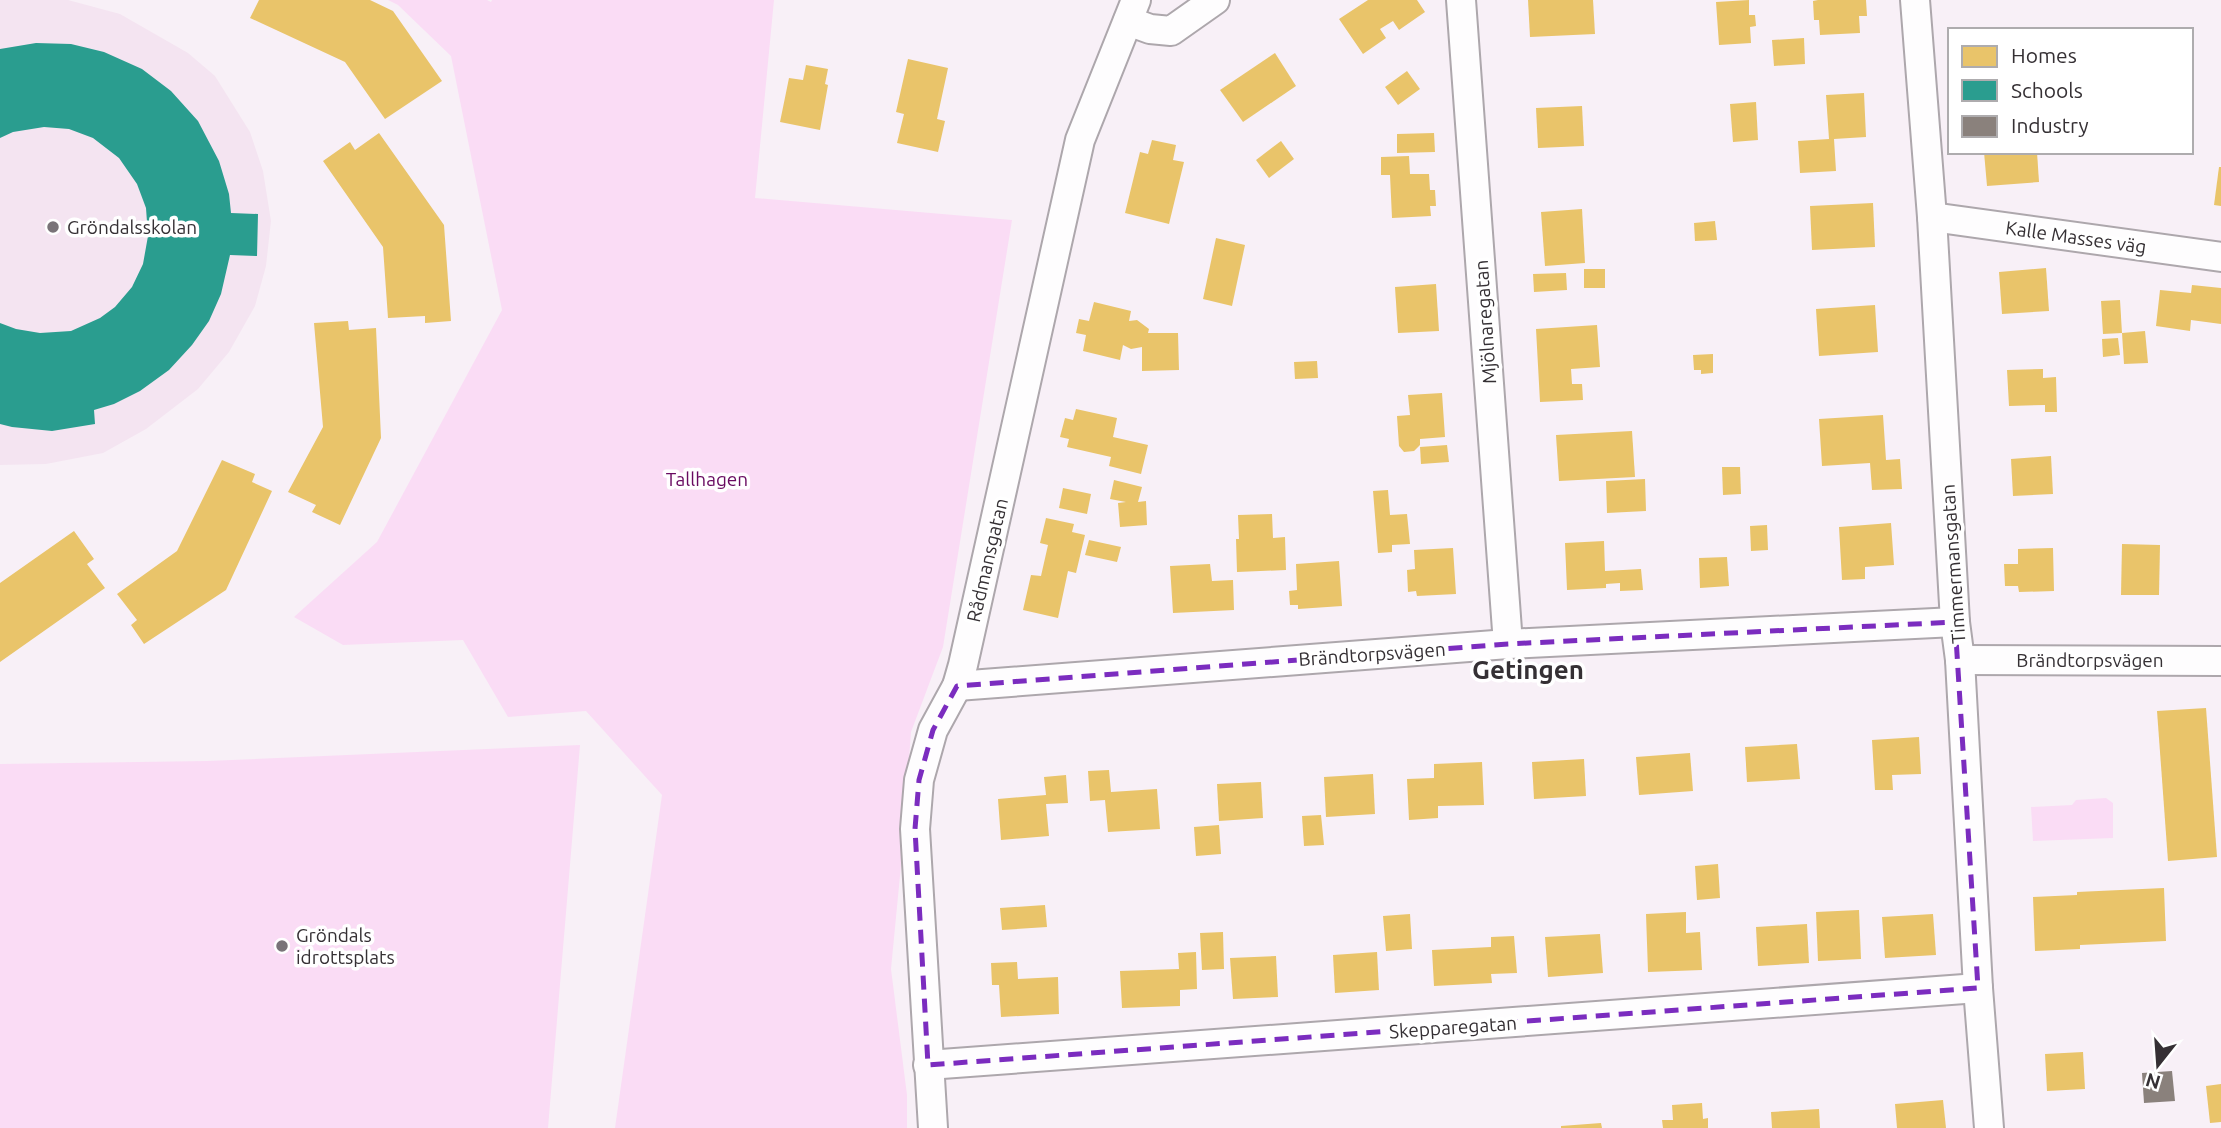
<svg xmlns="http://www.w3.org/2000/svg" width="2221" height="1128" viewBox="0 0 2221 1128" font-family="Ubuntu,sans-serif">
	<style>
		.built { fill: #f4e4f1 }
		.green { fill: #fadcf5 }
		.homes { fill: #e9c46a }
		.schools { fill: #2a9d8f }
		.industry { fill: #8a817c }
		.lines { fill: none; stroke-linecap: round; stroke-linejoin: round }
		.minor-casing { stroke: #ada7ac; stroke-width: 32 }
		.minor { stroke: #fefdfe; stroke-width: 28 }
		.marked { fill: none; stroke: #7b2cbf; stroke-width: 5; stroke-dasharray: 14 9; stroke-linejoin: round }
		.poi-dot { fill: #797378; stroke: #fff; stroke-width: 2.5 }
		.labels { text-anchor: middle; dominant-baseline: central; stroke-width: 7; stroke-linejoin: round; paint-order: stroke }
		.poi-label { font-size: 19px; fill: #353034; stroke: #fff; text-anchor: start }
		.street-label { font-size: 19px; fill: #353034; stroke: #fff }
		.park-label { font-size: 19px; fill: #680a60; stroke: #fff }
		.district-label { font-size: 26px; font-weight: bold; fill: #353034; stroke: #fff }
	</style>
	<rect width="100%" height="100%" fill="#f8f0f7"/>
	<path class="built" d="M0 0H68L120 14 188 53 215 76 250 132 263 171 271 221 266 266 255 306 229 352 198 389 146 429 103 453 46 464 0 465Z"/>
	<g class="green">
		<path d="M388 0H487L491 2 492 0H774L755 198 1012 220 943 647 911 732 902 855 891 969 907 1095V1128H615L662 795 586 711 508 717 463 640 343 645 294 617 377 542 502 310 451 56 398 5Z"/>
		<path d="M580 745 548 1128H0V764L207 761Z"/>
		<path d="M2106 798 2113 803V838L2033 841 2031 807 2072 805 2076 800Z"/>
	</g>
	<g class="homes">
		<path d="M259 0H370L393 11 442 81 385 119 345 62 250 18Z"/>
		<path d="M1368 0H1417L1425 12 1399 30 1393 21 1380 29 1386 38 1363 54 1339 19Z"/>
		<path d="M1528 0H1593L1595 34 1530 37Z"/>
		<path d="M1749 0V15H1755L1756 26 1750 27 1751 43 1719 45 1716 2Z"/>
		<path d="M1818 0H1866L1867 16H1859L1860 33 1820 35 1819 20H1814L1813 1Z"/>
		<path d="M1804 38 1805 64 1774 66 1772 40Z"/>
		<path d="M1275 53 1296 86 1243 122 1220 90Z"/>
		<path d="M908 59 948 68 937 119 945 121 938 152 897 143 904 114 896 112Z"/>
		<path d="M806 65 828 69 825 84 828 85 820 130 780 122 789 78 803 80Z"/>
		<path d="M1407 71 1420 89 1398 105 1385 87Z"/>
		<path d="M1864 93 1866 137 1834 139 1836 171 1800 173 1798 141 1829 139 1826 95Z"/>
		<path d="M1756 102 1758 140 1733 142 1730 104Z"/>
		<path d="M1582 106 1584 146 1538 148 1536 108Z"/>
		<path d="M379 133 444 225 451 321 425 323V316L388 318 383 247 323 161 350 142 355 150Z"/>
		<path d="M1434 133 1435 152 1397 153V134Z"/>
		<path d="M1152 140 1176 145 1173 160 1184 162 1169 224 1125 213 1140 152 1148 154Z"/>
		<path d="M1281 141 1294 159 1269 178 1256 160Z"/>
		<path d="M1984 152H2037L2039 182 1987 186Z"/>
		<path d="M1409 156 1410 174H1429L1430 190H1435L1436 206H1430L1431 216 1392 218 1390 175H1381V157Z"/>
		<path d="M2219 167H2221V206L2214 205Z"/>
		<path d="M1873 203 1875 247 1812 250 1810 206Z"/>
		<path d="M1582 209 1585 263 1545 266 1541 212Z"/>
		<path d="M1715 221 1717 240 1695 241 1694 223Z"/>
		<path d="M1216 238 1245 245 1232 306 1203 299Z"/>
		<path d="M2046 268 2049 311 2002 314 1999 272Z"/>
		<rect x="1584" y="269" width="21" height="19"/>
		<path d="M1566 273 1567 290 1534 292 1533 274Z"/>
		<path d="M1436 284 1439 331 1398 333 1395 287Z"/>
		<path d="M2192 285 2221 288V324L2191 320 2190 331 2156 326 2160 290 2191 293Z"/>
		<path d="M2120 300 2122 333 2103 334 2101 301Z"/>
		<path d="M1094 302 1131 311 1129 321 1137 320 1149 329 1148 333H1178L1179 370 1142 371V347L1131 349 1123 345 1120 360 1083 351 1086 335 1076 333 1079 319 1089 321Z"/>
		<path d="M1875 305 1878 352 1819 356 1816 309Z"/>
		<path d="M348 321 349 330 376 328 381 438 340 525 312 512 316 505 288 492 323 427 314 323Z"/>
		<path d="M1597 325 1600 367 1571 369 1572 384H1582L1583 400 1540 402 1536 329Z"/>
		<path d="M2145 331 2148 363 2124 364 2122 333Z"/>
		<path d="M2118 338 2120 355 2103 357 2102 339Z"/>
		<path d="M1713 354V373L1701 374V370H1694L1693 355Z"/>
		<path d="M1317 361 1318 378 1295 379 1294 362Z"/>
		<path d="M2043 369V378L2056 377 2057 412H2045V405L2009 406 2007 370Z"/>
		<path d="M1442 393 1445 437 1420 439V445L1414 451 1404 452 1399 446 1397 416 1410 415 1408 395Z"/>
		<path d="M1076 409 1117 418 1113 437 1148 445 1141 474 1109 466 1111 457 1067 447 1069 439 1060 437 1065 418 1073 420Z"/>
		<path d="M1883 415 1886 460 1900 459 1902 489 1872 490 1870 463 1822 466 1819 419Z"/>
		<path d="M1632 431 1635 477 1559 481 1556 435Z"/>
		<path d="M1447 445 1449 462 1421 464 1420 447Z"/>
		<path d="M2051 456 2053 494 2013 496 2011 459Z"/>
		<path d="M222 460 255 474 252 482 272 491 226 590 144 644 131 625 137 620 117 594 177 551Z"/>
		<path d="M1722 467H1740L1741 494 1723 495Z"/>
		<path d="M1645 479 1646 511 1607 513 1606 481Z"/>
		<path d="M1114 480 1142 487 1138 502 1146 501 1147 525 1120 527 1118 503 1126 502 1110 499Z"/>
		<path d="M1063 488 1091 494 1087 514 1059 508Z"/>
		<path d="M1388 490 1390 515 1407 514 1410 544 1392 545V552L1378 553 1373 491Z"/>
		<path d="M1272 514 1273 538 1285 537 1286 570 1237 572 1236 539H1239L1238 515Z"/>
		<path d="M1046 518 1074 524 1072 532 1085 535 1076 573 1068 571 1058 618 1023 610 1031 575 1041 576 1048 545 1040 543Z"/>
		<path d="M1891 523 1894 565 1865 567V579L1842 580 1839 527Z"/>
		<path d="M1767 525 1768 550 1751 551 1750 526Z"/>
		<path d="M74 531 94 559 87 564 105 588 0 662V583Z"/>
		<path d="M1089 540 1121 547 1117 562 1085 555Z"/>
		<path d="M1604 541 1605 571 1641 569 1643 590 1620 591V583L1606 584V588L1567 590 1565 543Z"/>
		<path d="M2122 544 2160 545 2159 595H2121Z"/>
		<path d="M1453 548 1456 594 1417 596 1416 591 1408 592 1407 570 1415 569 1414 550Z"/>
		<path d="M2053 548 2054 591 2019 592 2018 586H2005L2004 564H2018V549Z"/>
		<path d="M1727 557 1729 586 1700 588 1699 558Z"/>
		<path d="M1339 561 1342 606 1298 609V605H1290L1289 591 1297 590 1296 564Z"/>
		<path d="M1210 564 1212 581 1233 580 1234 610 1173 613 1170 566Z"/>
		<path d="M2206 708 2217 857 2168 861 2157 711Z"/>
		<path d="M1919 737 1921 774 1892 775 1893 790H1875L1872 740Z"/>
		<path d="M1797 744 1800 779 1747 782 1745 747Z"/>
		<path d="M1690 753 1693 791 1639 795 1636 757Z"/>
		<path d="M1584 759 1586 796 1534 799 1532 762Z"/>
		<path d="M1482 762 1484 805 1438 806V818L1409 820 1407 779 1434 778V764Z"/>
		<path d="M1109 770 1111 792 1157 789 1160 829 1108 832 1105 800 1090 801 1088 771Z"/>
		<path d="M1373 774 1375 814 1326 817 1324 777Z"/>
		<path d="M1066 775 1068 803 1046 804 1049 836 1001 840 998 799 1046 795 1044 777Z"/>
		<path d="M1261 782 1263 818 1219 821 1217 784Z"/>
		<path d="M1321 815 1324 845 1304 846 1302 816Z"/>
		<path d="M1219 825 1221 854 1196 856 1194 827Z"/>
		<path d="M1718 864 1720 898 1697 900 1695 866Z"/>
		<path d="M2164 888 2166 941 2080 945V949L2035 951 2033 897 2077 895V892Z"/>
		<path d="M1045 905 1047 927 1002 930 1000 908Z"/>
		<path d="M1859 910 1861 959 1818 961 1816 912Z"/>
		<path d="M1686 912V933L1700 932 1702 970 1648 972 1646 914Z"/>
		<path d="M1410 914 1412 949 1386 951 1383 916Z"/>
		<path d="M1933 914 1936 955 1885 958 1882 917Z"/>
		<path d="M1807 924 1809 963 1758 966 1756 927Z"/>
		<path d="M1223 932 1224 969 1202 970 1200 933Z"/>
		<path d="M1600 934 1603 973 1548 977 1545 937Z"/>
		<path d="M1514 936 1517 973 1491 974 1492 983 1434 986 1432 950 1491 947V937Z"/>
		<path d="M1196 952 1197 989 1180 990V1006L1122 1008 1120 971 1179 969 1178 953Z"/>
		<path d="M1377 952 1379 990 1335 993 1333 955Z"/>
		<path d="M1276 956 1278 997 1233 999 1230 958Z"/>
		<path d="M1017 962 1018 979 1058 977 1059 1014 1001 1017 999 985H992L991 963Z"/>
		<path d="M2083 1052 2085 1089 2047 1091 2045 1054Z"/>
		<path d="M2221 1084V1122L2210 1123 2206 1086Z"/>
		<path d="M1943 1100 1946 1128H1897L1895 1104Z"/>
		<path d="M1702 1103 1703 1119 1708 1118V1128H1663L1662 1120H1673L1672 1105Z"/>
		<path d="M1819 1109 1820 1128H1772L1771 1112Z"/>
		<path d="M1601 1123 1602 1128H1561V1126Z"/>
	</g>
	<path class="schools" d="M36 43 71 44 104 52 142 69 171 91 198 121 219 161 229 194 231 213 258 214 257 256 230 255 221 294 209 321 192 345 169 370 140 391 114 404 94 410 95 424 52 431 12 427 0 424V323L16 329 40 333 71 331 100 318 115 307 132 287 143 264 148 236 146 208 137 184 119 158 93 138 69 129 44 127 13 132 0 138V49Z"/>
	<path class="industry" d="M2172 1071 2175 1101 2144 1103 2142 1073Z"/>
	<g class="lines">
		<defs>
			<g id="minor">
				<path d="M1461 0 1508 644"/>
				<path d="M1915 0 1932 217 1955 622 1960 660 1978 988 1989 1128"/>
				<path d="M1128 21 1150 29 1171 31 1215 0"/>
				<path d="M1932 217 2221 257"/>
				<path d="M1960 660 2221 661"/>
				<path d="M957 686 1508 644 1955 622"/>
				<path d="M928 1065 1978 988"/>
				<path d="M933 1128 915 829 919 780 933 730 957 686 963 665 1080 140 1136 0"/>
			</g>
		</defs>
		<use href="#minor" class="minor-casing"/>
		<use href="#minor" class="minor"/>
	</g>
	<path class="marked" d="M1955 622 1978 988 928 1065 915 829 919 780 933 730 957 686 1508 644Z"/>
	<g class="poi-dot">
		<circle cx="53" cy="227" r="7"/>
		<circle cx="282" cy="946" r="7"/>
	</g>
	<g class="labels">
		<g class="poi-label">
			<text x="67" y="227">Gröndalsskolan</text>
			<text x="296" y="935">Gröndals<tspan x="296" dy="22">idrottsplats</tspan></text>
		</g>
		<g class="street-label">
			<text transform="translate(2076 237) rotate(8)">Kalle Masses väg</text>
			<text transform="translate(1485 322) rotate(-94)">Mjölnaregatan</text>
			<text transform="translate(987 560) rotate(-77)">Rådmansgatan</text>
			<text transform="translate(1953 564) rotate(-94)">Timmermansgatan</text>
			<text transform="translate(1372 654) rotate(-4)">Brändtorpsvägen</text>
			<text x="2090" y="660">Brändtorpsvägen</text>
			<text transform="translate(1453 1027) rotate(-4)">Skepparegatan</text>
		</g>
		<g class="park-label">
			<text x="707" y="479">Tallhagen</text>
		</g>
		<g class="district-label">
			<text x="1528" y="669">Getingen</text>
		</g>
	</g>
	<rect x="1948" y="28" width="245" height="126" fill="#ffffff" stroke="#aeacae" stroke-width="2"/>
	<rect x="1962" y="46" width="35" height="21" fill="#e9c46a" stroke="#aeacae" stroke-width="2"/>
	<text x="2011" y="63" font-size="21" fill="#353034">Homes</text>
	<rect x="1962" y="80" width="35" height="21" fill="#2a9d8f" stroke="#aeacae" stroke-width="2"/>
	<text x="2011" y="98" font-size="21" fill="#353034">Schools</text>
	<rect x="1962" y="116" width="35" height="21" fill="#8a817c" stroke="#aeacae" stroke-width="2"/>
	<text x="2011" y="133" font-size="21" fill="#353034">Industry</text>
	<g transform="translate(2158 1065) rotate(197)" stroke="#ffffff" stroke-width="5" paint-order="stroke">
	<path d="M0-5L12 26L0 18L-12 26Z" fill="#353034"/>
	<text y="-10" font-size="19" font-weight="bold" text-anchor="middle" fill="#353034">N</text>
	</g>
</svg>
